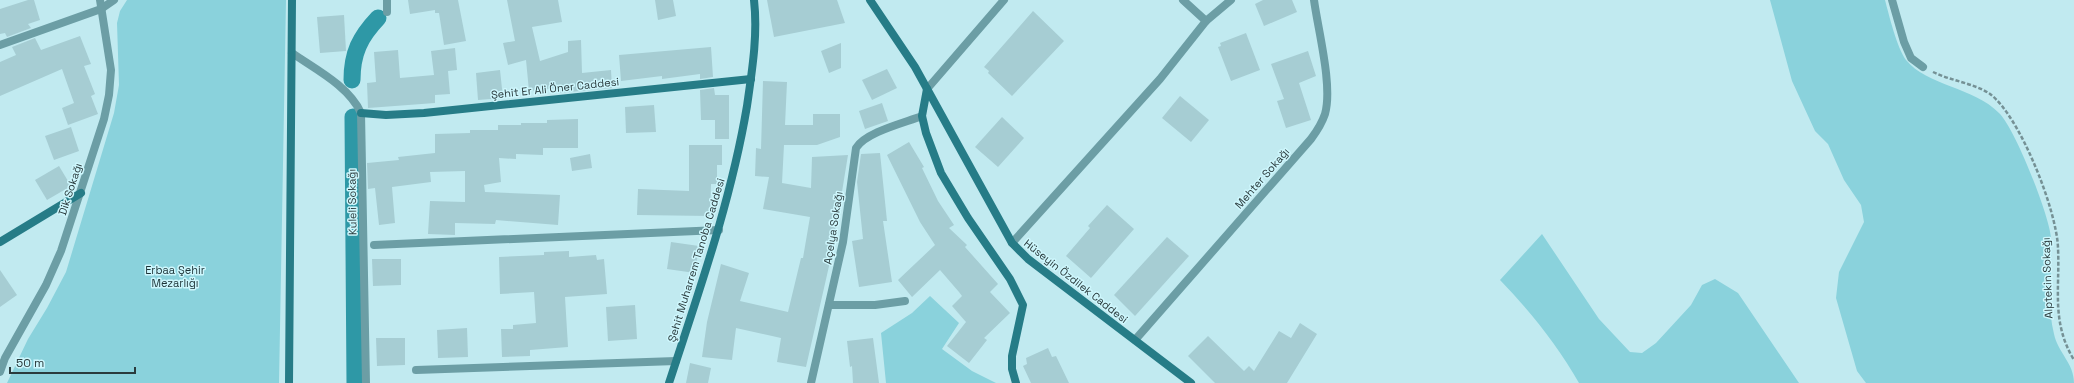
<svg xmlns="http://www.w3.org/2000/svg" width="2074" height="383" viewBox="0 0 2074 383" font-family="'Space Grotesk',sans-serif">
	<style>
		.green { fill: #8ad2dc }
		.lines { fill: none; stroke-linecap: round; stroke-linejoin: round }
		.canal { stroke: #2e98a6; stroke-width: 17 }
		.building { fill: #a6cdd3 }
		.path { stroke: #759195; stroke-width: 2.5; stroke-dasharray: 4 2; stroke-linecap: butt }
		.street { stroke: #6c9ea5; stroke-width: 8 }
		.secondary { stroke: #267c87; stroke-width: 8 }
		.labels { text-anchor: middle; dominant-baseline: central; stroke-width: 3; stroke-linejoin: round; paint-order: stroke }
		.street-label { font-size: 11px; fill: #2a3b3d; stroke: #cef7fd }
		.park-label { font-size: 11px; fill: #1c3337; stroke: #cef7fd }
	</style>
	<rect width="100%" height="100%" fill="#c1eaf0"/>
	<g class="green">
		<path d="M127 0H286L279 383H7L28 339 47 308 66 272 114 113 119 85 117 23 120 11Z"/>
		<path d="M1770 0H1885C1889 15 1897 48 1906 60 1927 86 1974 87 1999 113 2015 128 2049 215 2051 237 2053 269 2046 303 2054 334 2058 353 2074 363 2074 383H1866L1857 371 1836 298 1839 272 1864 222 1861 205 1844 180 1828 144 1815 131 1792 81Z"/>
		<path d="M1542 234 1599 319 1630 352 1642 353 1656 343 1691 305 1702 285 1715 279 1738 293 1799 383H1579C1558 346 1530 311 1500 280Z"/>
		<path d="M930 296 959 323 942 349 972 371 996 383H886L881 333 912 313Z"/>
	</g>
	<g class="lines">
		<g class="canal">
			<path d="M352 80C352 53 360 37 378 18"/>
			<path d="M353 117 355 383"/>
		</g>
	</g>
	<g class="building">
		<path d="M28 0H34L40 20 28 24 31 28 7 37 5 33 0 34V9Z"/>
		<path d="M408 0H458L466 41 444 45 439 13H435V10L410 14Z"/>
		<path d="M507 0H558L562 22 532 27 540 61 568 52V41L581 40 582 73 611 70 612 88 559 93V88L529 91 526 60 508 65 503 43 515 41Z"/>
		<path d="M655 0H673L676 16 658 20Z"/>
		<path d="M767 0H837L845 23 774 37Z"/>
		<path d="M1263 0H1292L1297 12 1264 26 1255 4Z"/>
		<path d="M1033 11 1064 41 1012 96 988 73 989 71 984 67Z"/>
		<path d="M344 15 346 51 320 53 317 17Z"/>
		<path d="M1246 33 1260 70 1231 81 1218 47 1221 46 1220 43Z"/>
		<path d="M80 36 91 64 84 66 95 94 91 96 98 114 68 125 62 108 74 103 62 69 0 96V62L16 55 12 47 35 38 41 50Z"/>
		<path d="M841 43V68L829 73 821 51Z"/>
		<path d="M711 47 713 77 700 79V74L662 79V76L621 81 619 55Z"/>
		<path d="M455 48 457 70 448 71 450 94 435 95V103L368 108 367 83 376 82 374 52 398 50 400 78 434 75 431 51Z"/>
		<path d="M1308 51 1316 76 1299 83 1311 120 1286 128 1277 101 1284 99 1271 64Z"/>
		<path d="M887 69 897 88 872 100 862 80Z"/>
		<path d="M500 70 503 98 478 100 476 73Z"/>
		<path d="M763 81 787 82 785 125H813V114H840V137L817 145H784L782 183 811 188 812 157 848 155 832 253 806 367 777 362 781 338 736 328 732 360 702 357 707 322 721 264 749 273 740 301 788 312 801 258H803L810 217 763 209 769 177 755 176 756 148 761 149Z"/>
		<path d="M714 88 715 95H729V139H715V120H701L700 90Z"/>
		<path d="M1180 96 1209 120 1191 142 1162 118Z"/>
		<path d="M882 103 888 121 865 129 859 111Z"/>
		<path d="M654 105 656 132 626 133 625 107Z"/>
		<path d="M1002 117 1024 138 998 167 975 147Z"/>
		<path d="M578 119V148H543V155L516 154V159L499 158 501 182 484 185 485 192 560 195 558 225 496 220 495 224 455 223V235L428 234 430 201 465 202V171L430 172 431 182 392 187 395 223 379 225 375 188 368 189 367 163 399 160 398 157 435 153V134L470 133V130H498V125H521V123H547V120Z"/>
		<path d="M71 127 79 151 54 160 45 136Z"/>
		<path d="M909 142 924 167 922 168 938 201 954 225 949 228 967 245 965 247 998 284 990 292 1010 313 984 338 987 340 969 363 947 346 966 322 952 306 962 296 959 292 940 270 912 297 898 280 935 245 920 222 887 155Z"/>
		<path d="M689 145H722V165H717V184H711L710 216 637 215 638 189 689 191Z"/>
		<path d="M880 153 887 221H883L892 282 859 287 852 241 863 239 857 182 861 154Z"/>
		<path d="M590 154 592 168 572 171 570 158Z"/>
		<path d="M59 166 71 186 47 200 35 180Z"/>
		<path d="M1107 205 1134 229 1091 278 1066 256 1090 228 1088 226Z"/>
		<path d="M1167 237 1189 256 1135 316 1114 295Z"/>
		<path d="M671 242 699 246 695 273 667 269Z"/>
		<path d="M569 251V257L596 255 597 260 604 259 607 294 565 297 568 347 530 350V356L502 357 501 329H513V325L536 323 534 292 500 294 499 257 544 255V252Z"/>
		<path d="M372 259H401V285L373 286Z"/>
		<path d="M0 270 17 295 0 307Z"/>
		<path d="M635 305 637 339 608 341 606 307Z"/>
		<path d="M1300 323 1317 334 1287 383H1215L1188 356 1208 336 1244 371 1249 366 1254 371 1279 331 1291 338Z"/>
		<path d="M467 328 468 357 438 358 437 330Z"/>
		<path d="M376 338H405V365L377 366Z"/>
		<path d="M873 338 879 383H853L852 366 850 367 847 341Z"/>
		<path d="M1048 348 1052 357 1056 356 1069 383H1031L1023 366 1027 364 1026 358Z"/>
		<path d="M690 363 711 368 708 383H686Z"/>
	</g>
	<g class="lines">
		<path class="path" d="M1933 72C1951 81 1974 83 1990 94 2020 116 2057 211 2058 248 2060 289 2051 322 2074 360"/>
		<g class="street">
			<path d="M1183 0 1206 21"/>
			<path d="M1892 0 1904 42 1911 58 1923 67"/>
			<path d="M387 12V0"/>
			<path d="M0 45 101 9 114 0"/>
			<path d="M292 53C315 69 349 86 361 113L366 383"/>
			<path d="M927 89 1004 0"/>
			<path d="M1012 243 1160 79 1206 21 1231 0"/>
			<path d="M374 245 719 230"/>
			<path d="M829 305H875L905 301"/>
			<path d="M1135 340 1311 139C1317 131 1322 123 1325 114 1333 86 1318 30 1314 0"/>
			<path d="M416 370 676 361"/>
			<path d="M0 372 5 358 46 285 61 251 104 119 109 95 111 70 100 0"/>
			<path d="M811 383 843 242 856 148C866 132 904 123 922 116"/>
		</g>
		<g class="secondary">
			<path d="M870 0 915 67 1012 243 1028 259 1191 383"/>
			<path d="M927 89 922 116 926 133 941 173 968 218 1010 279 1023 305 1012 356V369L1016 383"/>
			<path d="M361 113 386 115 424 113 751 79"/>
			<path d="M0 242 81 193"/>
			<path d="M289 383 292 0"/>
			<path d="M669 383C699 291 731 201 747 106 752 71 758 35 754 0"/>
		</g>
	</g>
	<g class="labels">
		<g class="street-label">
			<text transform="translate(555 88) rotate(-6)">Şehit Er Ali Öner Caddesi</text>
			<text transform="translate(1262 178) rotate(-49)">Mehter Sokağı</text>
			<text transform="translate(70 189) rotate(-72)">Dik Sokağı</text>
			<text transform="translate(352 202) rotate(-91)">Kuleli Sokağı</text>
			<text transform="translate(833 228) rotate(-81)">Açelya Sokağı</text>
			<text transform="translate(696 260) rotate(-73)">Şehit Muharrem Tanoba Caddesi</text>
			<text transform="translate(2047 278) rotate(-92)">Alptekin Sokağı</text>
			<text transform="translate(1076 281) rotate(38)">Hüseyin Özdilek Caddesi</text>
		</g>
		<g class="park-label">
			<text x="175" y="270">Erbaa Şehir<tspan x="175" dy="13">Mezarlığı</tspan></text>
		</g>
	</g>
	<path d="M10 367v6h125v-6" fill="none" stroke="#2a3b3d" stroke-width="2"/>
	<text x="16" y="367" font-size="12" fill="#2a3b3d" stroke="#cef7fd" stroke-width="3" paint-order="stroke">50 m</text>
</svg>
